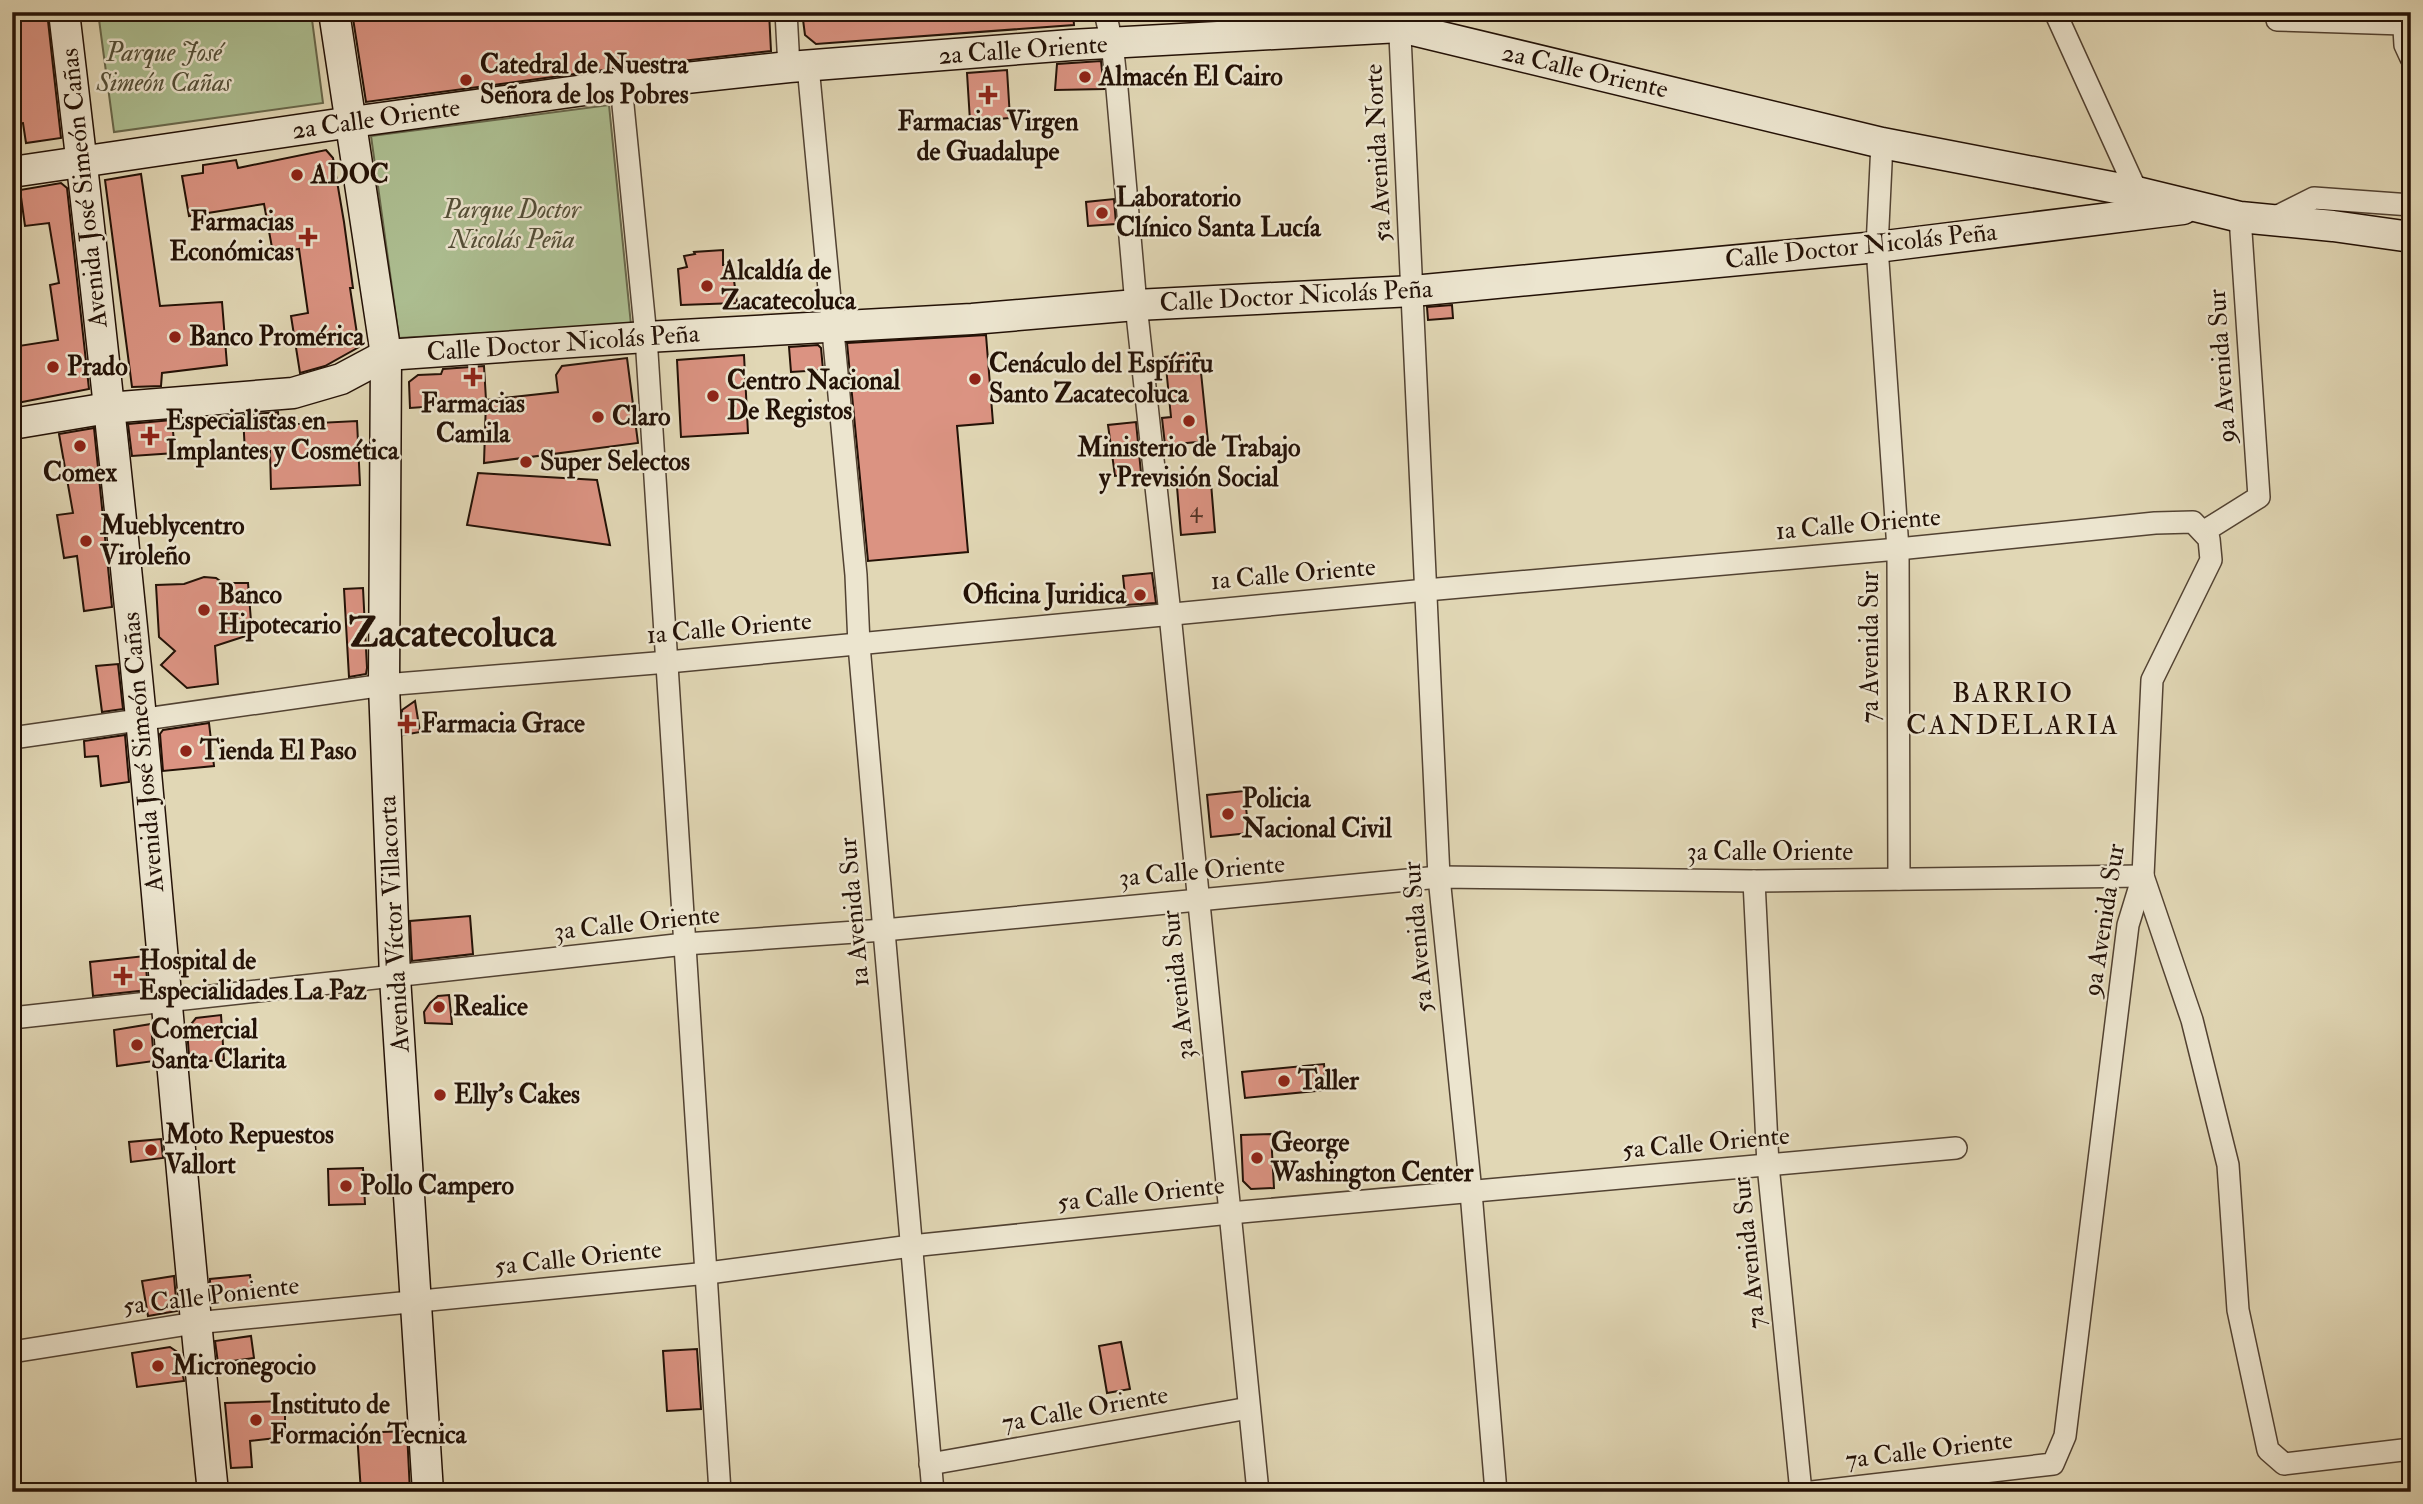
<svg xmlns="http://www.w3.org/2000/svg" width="2423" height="1504" viewBox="0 0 2423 1504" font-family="'IM FELL Double Pica',serif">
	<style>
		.green { fill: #adbf92; stroke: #68684c; stroke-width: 2 }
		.building { fill: #db9382; stroke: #231106; stroke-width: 2 }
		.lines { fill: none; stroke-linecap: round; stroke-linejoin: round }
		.street-casing { stroke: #524232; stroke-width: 24 }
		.secondary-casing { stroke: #231106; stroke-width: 33 }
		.street { stroke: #ece5cf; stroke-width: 21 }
		.secondary { stroke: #ece5cf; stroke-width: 30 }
		.poi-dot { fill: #8f2418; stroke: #ece5cf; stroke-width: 2.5 }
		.labels { text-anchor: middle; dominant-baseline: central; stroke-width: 5; stroke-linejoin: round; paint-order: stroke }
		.number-label { font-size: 23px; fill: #513225 }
		.street-label { font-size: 26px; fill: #231106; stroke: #ece5cf }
		.park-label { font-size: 26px; font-style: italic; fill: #534e37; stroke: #ece5cf }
		.poi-label { font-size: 26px; font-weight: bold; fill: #231106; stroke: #ece5cf; text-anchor: start }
		.neighbourhood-label { font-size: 28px; letter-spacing: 2px; fill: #231106; stroke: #ece5cf }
		.town-label { font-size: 40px; font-weight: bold; fill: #231106; stroke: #ece5cf }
	</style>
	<rect width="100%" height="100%" fill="#e1d7b5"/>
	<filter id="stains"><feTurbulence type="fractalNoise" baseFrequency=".00286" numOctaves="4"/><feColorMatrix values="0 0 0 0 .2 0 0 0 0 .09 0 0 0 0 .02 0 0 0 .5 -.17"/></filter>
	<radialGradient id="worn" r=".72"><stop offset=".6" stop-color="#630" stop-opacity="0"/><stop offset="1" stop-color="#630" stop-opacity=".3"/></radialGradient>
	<g class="green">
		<path d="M98 12H311L323 103 114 132Z"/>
		<path d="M609 105 631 325 399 338 371 136Z"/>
	</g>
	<g class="building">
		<path d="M12 12H47L61 138 26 143 23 123 15 124 12 100Z"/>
		<path d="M352 12H769L771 51 619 68 366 102Z"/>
		<path d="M802 12H1073L1074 25 816 44 805 35Z"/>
		<path d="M1101 61 1104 89 1055 90 1057 64Z"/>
		<path d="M1007 70 1010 118 970 121 967 73Z"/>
		<path d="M326 150 333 158 344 222 353 288H350L359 347 325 366 300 373 291 316 308 313 299 249 273 253 264 204 189 216 182 176 203 173V165L236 160 238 168Z"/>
		<path d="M141 174 160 306 222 302 227 365 162 373 161 386 132 387 105 180Z"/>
		<path d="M61 183 67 188 89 389 12 404V347L58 340 50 285 59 283 49 223 25 226 20 190Z"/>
		<path d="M1114 199 1116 224 1088 226 1086 202Z"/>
		<path d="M723 250V265H732L737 303 681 305 678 269 687 267 684 256 695 254 694 252Z"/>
		<path d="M1452 305 1453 318 1428 320 1427 307Z"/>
		<path d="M986 335 993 423 957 426 968 552 868 561 847 343Z"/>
		<path d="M818 345 821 348 823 370 791 372 789 347Z"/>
		<path d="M1199 353 1208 441 1165 445 1162 418 1171 417 1165 357Z"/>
		<path d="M744 355 748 433 681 437 677 360Z"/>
		<path d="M627 358 638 443 484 463 486 400 558 392 556 375 562 366Z"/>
		<path d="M484 366 486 400 442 402 438 406 410 408 409 382 418 375 441 374 443 369Z"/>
		<path d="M278 412 279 425 357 421 360 485 271 489 270 451 245 453 243 415Z"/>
		<path d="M172 420 175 453 132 456 128 424Z"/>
		<path d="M1136 422 1141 473 1115 476 1108 425Z"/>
		<path d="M94 428 112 607 84 611 77 556 64 558 57 515 73 513 59 434Z"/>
		<path d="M478 473 597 480 610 545 467 525Z"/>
		<path d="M1211 483 1215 532 1181 535 1177 487Z"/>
		<path d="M1152 573 1156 603 1126 605 1123 576Z"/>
		<path d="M204 577 216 578 223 583H248L252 634 215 646 218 684 187 688 161 665 175 651 159 637 156 585 184 584Z"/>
		<path d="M363 588 367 668 366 674 349 677 344 589Z"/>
		<path d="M118 664 123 709 102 712 96 666Z"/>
		<path d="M415 701 420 732 403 735 402 710Z"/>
		<path d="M209 723 214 766 163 771 160 734 163 730Z"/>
		<path d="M125 735 129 782 101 786 98 756 85 757 84 741Z"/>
		<path d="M1244 791 1249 833 1211 837 1207 795Z"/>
		<path d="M470 916 473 954 412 961 410 921Z"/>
		<path d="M145 956 148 990 93 996 90 962Z"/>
		<path d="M449 995 452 1024 425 1023 424 1012 430 1003 438 996Z"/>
		<path d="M221 1015 224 1060 192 1062 191 1056H189L187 1029 196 1018Z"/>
		<path d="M151 1024 154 1061 117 1066 114 1030Z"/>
		<path d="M1324 1064 1326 1090 1245 1098 1242 1072Z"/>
		<path d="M1271 1134 1274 1188 1251 1189 1243 1181 1241 1135Z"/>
		<path d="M161 1139 163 1158 131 1162 129 1142Z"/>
		<path d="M363 1168 365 1204 329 1205 328 1169Z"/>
		<path d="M250 1275 253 1299 228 1293 210 1283V1279Z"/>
		<path d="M174 1276 177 1311 148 1316 142 1281Z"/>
		<path d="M251 1336 254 1358 218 1363 215 1341Z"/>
		<path d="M1121 1342 1130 1389 1107 1393 1099 1346Z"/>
		<path d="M170 1347 179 1353 184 1381 137 1387 132 1353Z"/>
		<path d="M697 1349 701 1409 667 1411 663 1351Z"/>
		<path d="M285 1401V1437L250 1441 252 1467 231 1468 225 1403Z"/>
		<path d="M407 1431 410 1492H361L357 1433Z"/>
	</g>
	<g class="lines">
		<defs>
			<g id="street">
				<path d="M786 12 789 67"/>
				<path d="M1105 12 1112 43 1117 89 1136 305 1170 614 1258 1492"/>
				<path d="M2055 12 2137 192"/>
				<path d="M2276 12 2277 20 2403 24"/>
				<path d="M2403 12 2405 45 2411 58"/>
				<path d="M1399 14 1439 877 1471 1192 1496 1492"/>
				<path d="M808 66 856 575 859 645 933 1492"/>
				<path d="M621 85 646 337 720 1492"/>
				<path d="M1882 143 1877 247 1898 549 1899 879"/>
				<path d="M2270 220 2314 198 2411 205"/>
				<path d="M2203 532 2259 497 2240 217"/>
				<path d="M12 738 384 685 668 662 1426 590 1898 549 2155 523 2193 522 2209 539 2211 560 2152 680 2143 876 2128 925 2065 1436 2053 1464 1812 1492"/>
				<path d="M2143 876 2192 1020 2228 1165 2238 1310 2268 1450 2284 1464 2411 1449"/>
				<path d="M1754 881 1768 1165 1801 1492"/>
				<path d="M12 1018 685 944 884 930 1439 877 1754 881 2143 876"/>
				<path d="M12 1352 195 1323 708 1273 911 1246 1230 1213 1956 1148"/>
				<path d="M930 1464 1249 1408"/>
			</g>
			<g id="secondary">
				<path d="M64 12C92 247 118 482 141 718 165 976 186 1234 213 1492"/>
				<path d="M334 12 386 355 384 685 395 977 428 1492"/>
				<path d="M12 172 352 122 621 85 789 67 1071 45 1400 27 1882 143 2137 192 2240 217 2333 226 2411 237"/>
				<path d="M12 424 108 408 293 393 341 379 386 355 646 337 972 319 1136 305 1413 291 1877 247 2183 209"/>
			</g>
		</defs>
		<use href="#street" class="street-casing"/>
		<use href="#secondary" class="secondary-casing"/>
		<use href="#street" class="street"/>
		<use href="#secondary" class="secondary"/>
	</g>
	<g class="poi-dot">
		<circle cx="1085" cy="77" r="7"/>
		<circle cx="466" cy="80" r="7"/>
		<path d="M984.5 84.5h7v7h7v7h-7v7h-7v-7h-7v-7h7z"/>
		<circle cx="297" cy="175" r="7"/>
		<circle cx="1102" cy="213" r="7"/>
		<path d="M304.5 226.5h7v7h7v7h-7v7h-7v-7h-7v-7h7z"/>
		<circle cx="707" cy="286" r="7"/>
		<circle cx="175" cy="337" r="7"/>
		<circle cx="53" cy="367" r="7"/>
		<path d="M469.5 366.5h7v7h7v7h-7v7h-7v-7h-7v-7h7z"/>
		<circle cx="975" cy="379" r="7"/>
		<circle cx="713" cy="396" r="7"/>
		<circle cx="598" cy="417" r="7"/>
		<circle cx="1189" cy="421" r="7"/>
		<path d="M146.5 425.5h7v7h7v7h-7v7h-7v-7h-7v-7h7z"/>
		<circle cx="80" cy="446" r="7"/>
		<circle cx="526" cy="462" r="7"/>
		<circle cx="86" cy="541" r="7"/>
		<circle cx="1140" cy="595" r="7"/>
		<circle cx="204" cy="610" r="7"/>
		<path d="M403.5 713.5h7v7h7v7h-7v7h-7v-7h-7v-7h7z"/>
		<circle cx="186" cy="751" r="7"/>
		<circle cx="1228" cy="814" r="7"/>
		<path d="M119.5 965.5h7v7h7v7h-7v7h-7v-7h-7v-7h7z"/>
		<circle cx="439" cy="1007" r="7"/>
		<circle cx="137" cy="1045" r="7"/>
		<circle cx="1284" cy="1081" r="7"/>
		<circle cx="440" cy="1095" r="7"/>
		<circle cx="151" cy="1150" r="7"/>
		<circle cx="1257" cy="1158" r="7"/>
		<circle cx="346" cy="1186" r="7"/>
		<circle cx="158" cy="1366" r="7"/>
		<circle cx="256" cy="1420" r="7"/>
	</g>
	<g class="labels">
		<g class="number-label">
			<text x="1196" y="509">4</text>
		</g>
		<g class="street-label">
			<text transform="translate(1023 50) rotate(-4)">2a Calle Oriente</text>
			<text transform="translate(1585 71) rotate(13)">2a Calle Oriente</text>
			<text transform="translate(376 119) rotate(-8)">2a Calle Oriente</text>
			<text transform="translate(1378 153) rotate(-93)">5a Avenida Norte</text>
			<text transform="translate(84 188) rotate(-96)">Avenida José Simeón Cañas</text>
			<text transform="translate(1861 246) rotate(-6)">Calle Doctor Nicolás Peña</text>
			<text transform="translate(1296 296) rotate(-3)">Calle Doctor Nicolás Peña</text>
			<text transform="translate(563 343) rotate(-4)">Calle Doctor Nicolás Peña</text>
			<text transform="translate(2222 366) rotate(-94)">9a Avenida Sur</text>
			<text transform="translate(1858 524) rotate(-5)">1a Calle Oriente</text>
			<text transform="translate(1293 574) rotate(-5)">1a Calle Oriente</text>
			<text transform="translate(729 628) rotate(-5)">1a Calle Oriente</text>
			<text transform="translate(1870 647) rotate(-90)">7a Avenida Sur</text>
			<text transform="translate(143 752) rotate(-95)">Avenida José Simeón Cañas</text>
			<text x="1770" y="852">3a Calle Oriente</text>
			<text transform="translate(1202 871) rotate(-5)">3a Calle Oriente</text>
			<text transform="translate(854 912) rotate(-95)">1a Avenida Sur</text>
			<text transform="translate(2104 920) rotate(-81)">9a Avenida Sur</text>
			<text transform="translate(637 923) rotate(-6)">3a Calle Oriente</text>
			<text transform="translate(394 924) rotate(-93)">Avenida Víctor Villacorta</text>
			<text transform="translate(1418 937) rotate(-95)">5a Avenida Sur</text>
			<text transform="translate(1178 985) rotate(-96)">3a Avenida Sur</text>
			<text transform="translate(1706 1143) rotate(-5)">5a Calle Oriente</text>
			<text transform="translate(1141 1194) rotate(-6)">5a Calle Oriente</text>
			<text transform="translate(1749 1253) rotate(-96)">7a Avenida Sur</text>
			<text transform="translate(578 1258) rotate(-6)">5a Calle Oriente</text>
			<text transform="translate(211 1296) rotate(-7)">5a Calle Poniente</text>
			<text transform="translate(1085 1409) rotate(-10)">7a Calle Oriente</text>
			<text transform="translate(1929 1450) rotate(-7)">7a Calle Oriente</text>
		</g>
		<g class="park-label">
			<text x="164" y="53">Parque José<tspan x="164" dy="30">Simeón Cañas</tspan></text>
			<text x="512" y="210">Parque Doctor<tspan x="512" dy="30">Nicolás Peña</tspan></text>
		</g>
		<g class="poi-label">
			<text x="480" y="65">Catedral de Nuestra<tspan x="480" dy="30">Señora de los Pobres</tspan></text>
			<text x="1099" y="77">Almacén El Cairo</text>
			<text x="988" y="122" text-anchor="middle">Farmacias Virgen<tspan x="988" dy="30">de Guadalupe</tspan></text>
			<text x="311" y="175">ADOC</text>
			<text x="1116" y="198">Laboratorio<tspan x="1116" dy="30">Clínico Santa Lucía</tspan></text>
			<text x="294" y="222" text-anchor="end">Farmacias<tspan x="294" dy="30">Económicas</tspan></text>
			<text x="721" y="271">Alcaldía de<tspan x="721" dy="30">Zacatecoluca</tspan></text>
			<text x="189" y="337">Banco Promérica</text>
			<text x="989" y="364">Cenáculo del Espíritu<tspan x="989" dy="30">Santo Zacatecoluca</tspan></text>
			<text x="67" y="367">Prado</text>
			<text x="727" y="381">Centro Nacional<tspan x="727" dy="30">De Registos</tspan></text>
			<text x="473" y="404" text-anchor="middle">Farmacias<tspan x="473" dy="30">Camila</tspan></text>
			<text x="612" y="417">Claro</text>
			<text x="166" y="421">Especialistas en<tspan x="166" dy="30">Implantes y Cosmética</tspan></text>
			<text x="1189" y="448" text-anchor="middle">Ministerio de Trabajo<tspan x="1189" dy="30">y Previsión Social</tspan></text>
			<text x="540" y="462">Super Selectos</text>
			<text x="80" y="473" text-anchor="middle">Comex</text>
			<text x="100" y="526">Mueblycentro<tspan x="100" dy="30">Viroleño</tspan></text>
			<text x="218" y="595">Banco<tspan x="218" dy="30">Hipotecario</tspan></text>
			<text x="1126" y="595" text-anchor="end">Oficina Juridica</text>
			<text x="421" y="724">Farmacia Grace</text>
			<text x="200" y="751">Tienda El Paso</text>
			<text x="1242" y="799">Policia<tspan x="1242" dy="30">Nacional Civil</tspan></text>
			<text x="139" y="961">Hospital de<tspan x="139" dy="30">Especialidades La Paz</tspan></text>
			<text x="453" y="1007">Realice</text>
			<text x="151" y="1030">Comercial<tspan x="151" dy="30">Santa Clarita</tspan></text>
			<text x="1298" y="1081">Taller</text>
			<text x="454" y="1095">Elly's Cakes</text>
			<text x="165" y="1135">Moto Repuestos<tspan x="165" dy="30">Vallort</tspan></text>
			<text x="1271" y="1143">George<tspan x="1271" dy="30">Washington Center</tspan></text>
			<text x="360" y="1186">Pollo Campero</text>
			<text x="172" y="1366">Micronegocio</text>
			<text x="270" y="1405">Instituto de<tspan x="270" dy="30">Formación Tecnica</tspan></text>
		</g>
		<g class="neighbourhood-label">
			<text x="2013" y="693">BARRIO<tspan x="2013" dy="32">CANDELARIA</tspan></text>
		</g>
		<g class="town-label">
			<text x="452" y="633">Zacatecoluca</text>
		</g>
	</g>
	<rect width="2423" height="1504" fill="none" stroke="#e1d7b5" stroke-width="42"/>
	<rect x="14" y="14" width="2395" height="1476" fill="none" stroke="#231106" stroke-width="3.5"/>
	<rect x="21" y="21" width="2381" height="1462" fill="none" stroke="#231106" stroke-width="2"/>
	<rect width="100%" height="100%" filter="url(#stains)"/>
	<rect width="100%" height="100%" fill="url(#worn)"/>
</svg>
